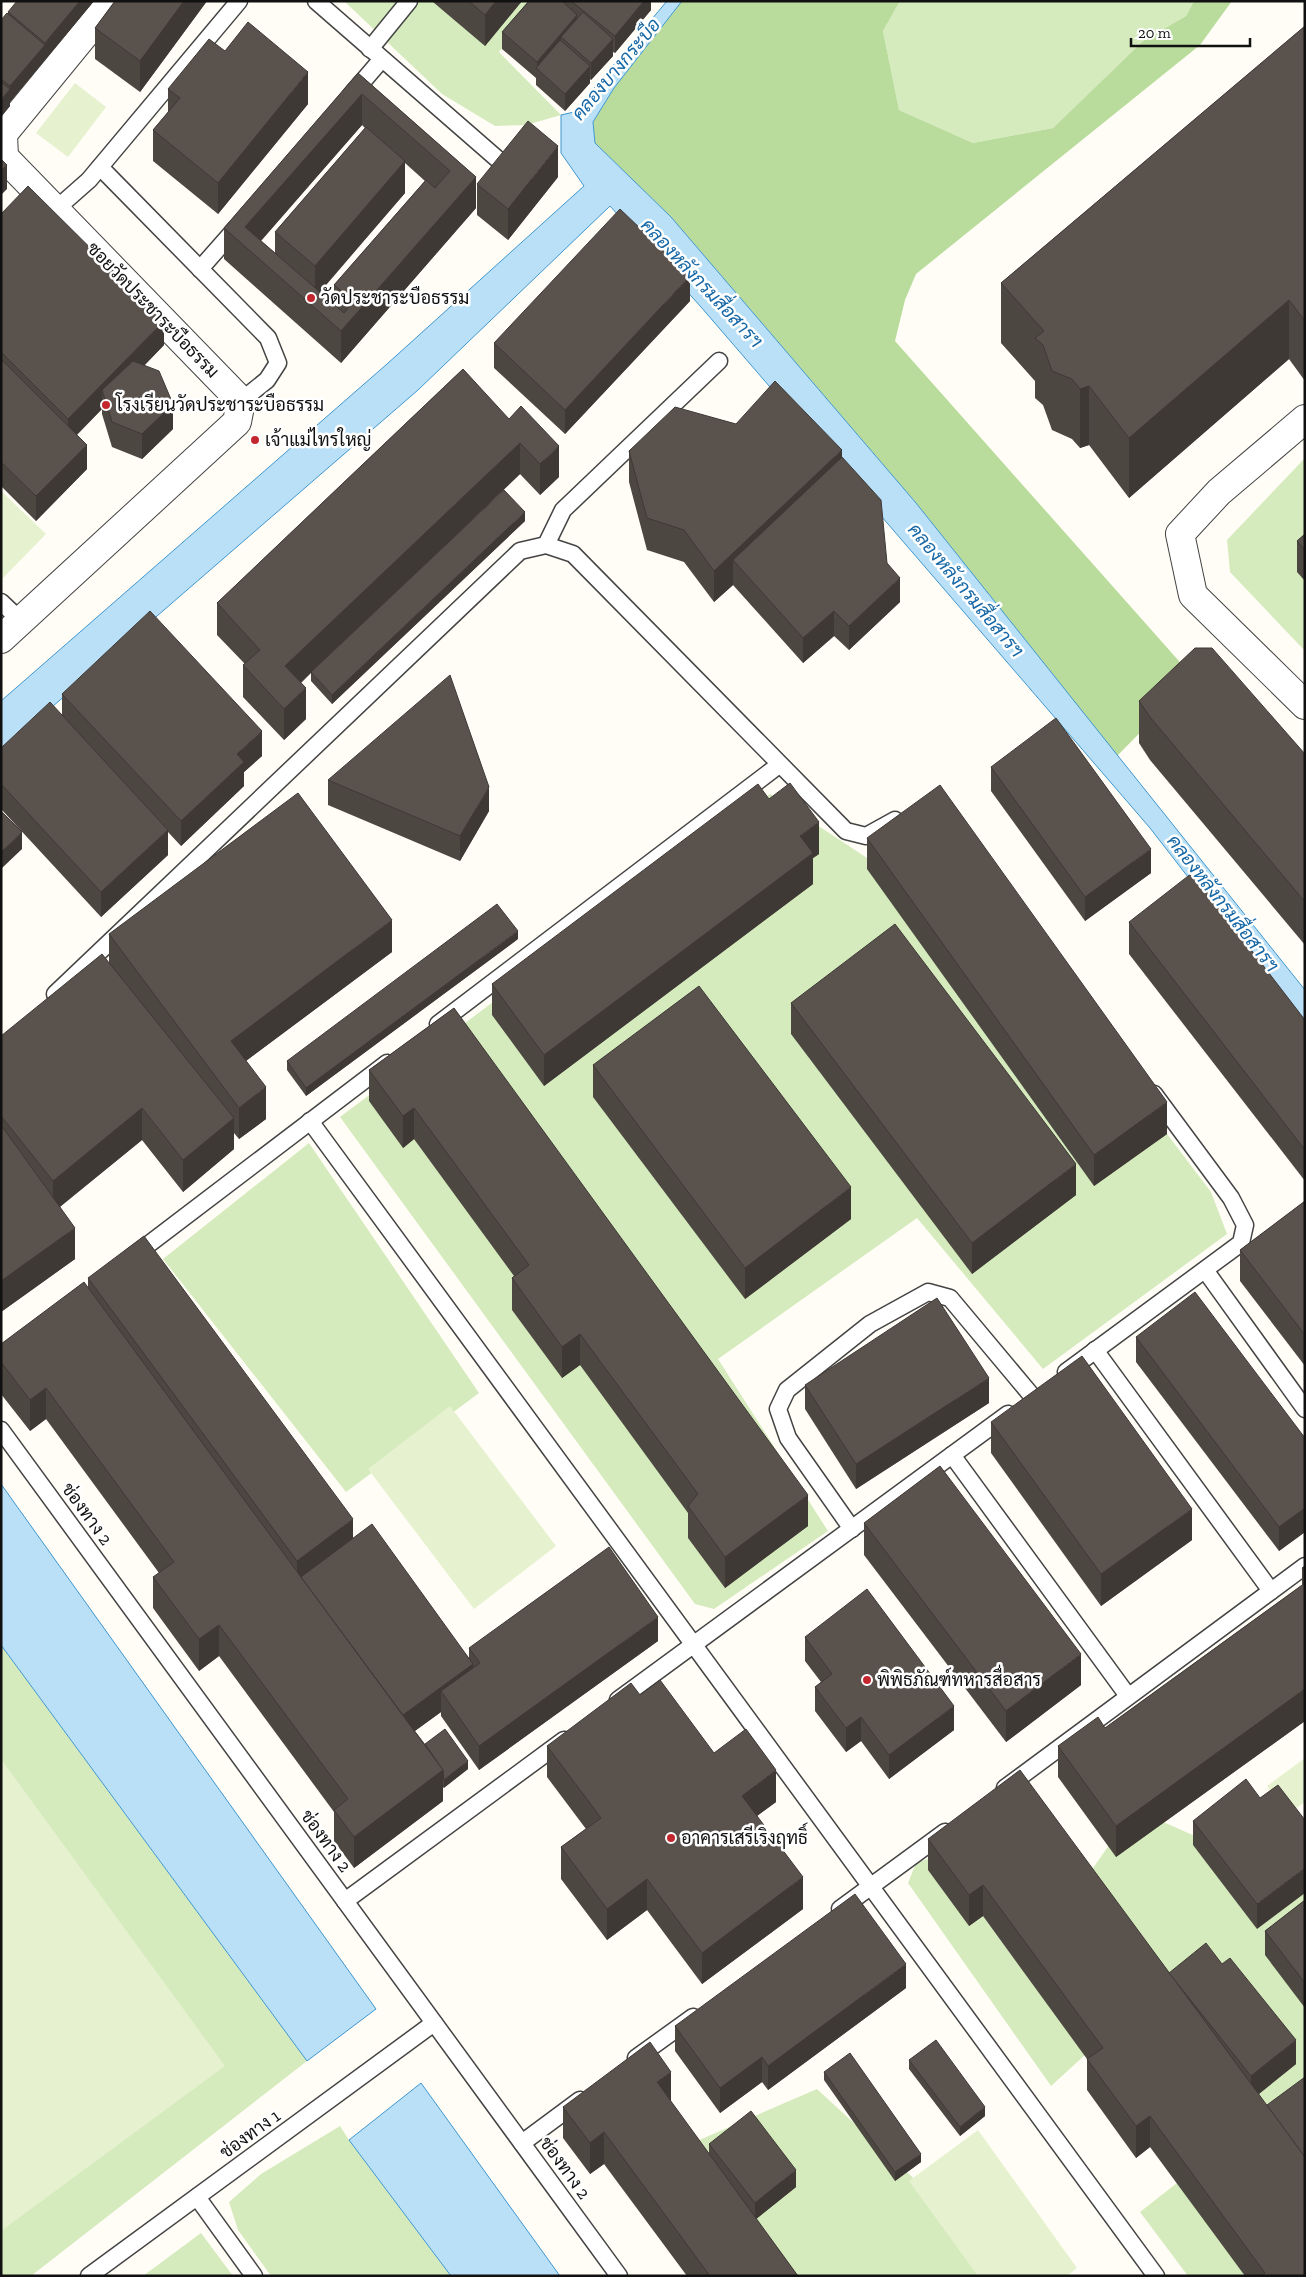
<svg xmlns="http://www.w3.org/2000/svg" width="1306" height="2277" viewBox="0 0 1306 2277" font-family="'Zilla Slab',Sarabun,serif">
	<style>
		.green { fill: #d5ebbd }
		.forest { fill: #b9dc9c }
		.pitch { fill: #e6f2cf }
		.water { fill: #b9e0f7; stroke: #3f96cf }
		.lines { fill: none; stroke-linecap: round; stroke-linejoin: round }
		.lane-casing { stroke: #444; stroke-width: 19 }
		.street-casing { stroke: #444; stroke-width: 30 }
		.lane { stroke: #fff; stroke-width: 16 }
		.street { stroke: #fff; stroke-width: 28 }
		.wall { fill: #4d4742; fill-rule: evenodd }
		.shaded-wall { fill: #3f3936 }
		.building { fill: #5a524d; stroke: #3f3936; fill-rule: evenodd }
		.poi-dot { fill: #c4262e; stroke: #fff; stroke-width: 2 }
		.labels { text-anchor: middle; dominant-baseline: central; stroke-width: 5; stroke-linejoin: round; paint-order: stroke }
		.poi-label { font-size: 18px; fill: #111; stroke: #fff; text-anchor: start }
		.street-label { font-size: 18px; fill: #111; stroke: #fff }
		.water-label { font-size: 19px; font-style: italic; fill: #1768a6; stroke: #fff }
	</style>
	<rect width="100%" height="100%" fill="#fffdf5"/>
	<g class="green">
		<path d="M344 1H539L499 52 561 115 526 125 495 126 442 94Z"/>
		<path d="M900 1H1194L1186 16 1143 41 1053 128 973 143 899 110 883 31Z"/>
		<path d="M1305 458V651L1230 572 1227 540Z"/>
		<path d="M770 794 905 883 1167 1134 1211 1192 1227 1234 1043 1369 917 1218 718 1359 828 1531 714 1609 695 1604 340 1117Z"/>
		<path d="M309 1143 479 1393 346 1492 163 1259Z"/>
		<path d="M1 1645 307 2061 31 2276H1Z"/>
		<path d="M1134 1809 1305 1885V2241L1073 1897Z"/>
		<path d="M952 1851 969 1926 983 1916 1085 2055 1051 2086 908 1883 916 1863Z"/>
		<path d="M817 2089 962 2223 984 2276H746L660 2157Z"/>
		<path d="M340 2126 349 2140 451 2276H271L238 2230 229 2202 261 2174Z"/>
		<path d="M1177 2183 1246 2276H1188L1140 2212Z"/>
		<path d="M201 2233 233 2276H143Z"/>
	</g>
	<path class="forest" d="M682 1H900L883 31 899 110 973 143 1053 128 1143 41 1186 16 1194 1H1232L1200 45 916 274 905 300 895 341 1194 678 1117 756 916 503 671 217 595 143 593 122 614 88Z"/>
	<g class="pitch">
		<path d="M75 83 106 107 68 157 36 133Z"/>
		<path d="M1 491 46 534 1 580Z"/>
		<path d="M450 1406 556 1546 474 1609 368 1469Z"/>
		<path d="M1305 1758V1802L1288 1814 1267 1786Z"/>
		<path d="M1 1759 225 2066 1 2231Z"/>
		<path d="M978 2130 1077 2268 1067 2276H978L909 2181Z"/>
	</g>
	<g class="water">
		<path d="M667 1H682L614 88 593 122 595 143 671 217 916 503 1305 990V1028L1150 828 701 307 610 206 418 390 15 739 1 755V701L387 364 584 186 561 153V115L574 112Z"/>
		<path d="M1 1484 376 2009 307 2061 1 1645Z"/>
		<path d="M421 2083 560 2276H451L349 2140Z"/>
	</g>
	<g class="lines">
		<defs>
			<g id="lane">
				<path d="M316 1 502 163"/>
				<path d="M370 49 409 1"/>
				<path d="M351 95 382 59"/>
				<path d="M100 167 268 338 278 363 267 380 241 401"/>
				<path d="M55 210 89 180 239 1"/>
				<path d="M200 269 237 227"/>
				<path d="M546 545 563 510 719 361"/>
				<path d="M1 602 21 621"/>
				<path d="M55 994 520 551 546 545 573 554 846 831 866 836 895 820"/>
				<path d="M438 1024 779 765"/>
				<path d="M310 1121 1156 2276"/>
				<path d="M132 1257 387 1063"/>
				<path d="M1205 1270 1305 1409"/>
				<path d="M1095 1350 1271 1591"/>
				<path d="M1066 1372 1241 1243 1245 1225 1231 1198 1154 1094"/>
				<path d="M1 1430 619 2276"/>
				<path d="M952 1455 1128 1696"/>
				<path d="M852 1529 788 1438 778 1409 787 1390 870 1324 928 1292 950 1298 1032 1396"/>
				<path d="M618 1700 1008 1414"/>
				<path d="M1005 1788 1305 1566"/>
				<path d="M345 1901 564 1740"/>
				<path d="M840 1909 945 1832"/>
				<path d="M636 2058 693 2017"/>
				<path d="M522 2143 580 2100"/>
				<path d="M197 2197 254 2276"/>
				<path d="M89 2276 434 2023"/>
			</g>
			<g id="street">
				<path d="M1305 419 1219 492 1180 534 1193 595 1305 705"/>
				<path d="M1 639 237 422 241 401 4 157 3 134 112 1"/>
			</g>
		</defs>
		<use href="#lane" class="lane-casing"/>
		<use href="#street" class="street-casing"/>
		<use href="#lane" class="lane"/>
		<use href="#street" class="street"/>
	</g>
	<g class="wall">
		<path d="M94 1 10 102V106L1 117V20L8 14V12Z"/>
		<path d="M115 1H207L140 92 95 59V28Z"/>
		<path d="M433 1H522L485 46 433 2Z"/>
		<path d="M529 1H651V10L615 53 613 52V56L591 80 590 79V83L565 111 536 85V78L502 49V32Z"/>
		<path d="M1305 26V381L1289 359 1129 498 1089 445 1080 448 1072 439 1052 430 1043 405 1035 398V381L1001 343V283Z"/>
		<path d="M225 51 308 104 218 214 153 161V130L168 112V89Z"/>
		<path d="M358 73 476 177V208L341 363 224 259V228ZM362 125 365 128 275 232V253L261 241ZM405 163 425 181 334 285V305L319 292 405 193Z"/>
		<path d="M558 177 508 240 477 215V184Z"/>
		<path d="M1 214 164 345 144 366 173 429 142 459 112 447 102 414V409L77 435 87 469 36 521 1 486Z"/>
		<path d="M690 301 565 434 494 368V343Z"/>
		<path d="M463 369 559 477 540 495 520 474 462 530 525 521 332 704 311 681V673L301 683 306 719 284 740 243 697V665L245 664 217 635V603Z"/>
		<path d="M629 451 842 457 887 563 900 602 849 650 834 636 803 663 733 585 714 602 684 562 647 550 629 482Z"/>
		<path d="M1305 534V581L1297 572V541Z"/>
		<path d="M62 694 262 756 244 772V786L181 846 168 832V855L101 917 1 809V748L62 715Z"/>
		<path d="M1139 701 1305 754V945L1150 760 1139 743Z"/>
		<path d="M991 767 1151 873 1085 921 991 791Z"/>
		<path d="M328 780 489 811 460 861 328 805Z"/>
		<path d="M769 799 819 854 813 858V884L544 1086 492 1015V984Z"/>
		<path d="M867 838 1167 1134 1094 1186 867 869Z"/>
		<path d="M1129 922 1305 1020V1181L1129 954Z"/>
		<path d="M109 934 392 952 246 1061 266 1119 239 1139 234 1133V1149L183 1192 142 1140 60 1207 75 1259 1 1312V1036L109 963Z"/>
		<path d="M518 939 306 1096 287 1070V1061Z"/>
		<path d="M791 1003 1076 1195 972 1274 791 1034Z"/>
		<path d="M454 1008 808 1526 725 1588 688 1538V1513L580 1365 562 1378 512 1310V1278L514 1276 414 1139 403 1148 369 1101V1070Z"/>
		<path d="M593 1065 851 1219 745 1299 593 1097Z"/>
		<path d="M1305 1201V1366L1240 1281V1250Z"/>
		<path d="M88 1278 353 1538 469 1658V1648L658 1641 479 1770 441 1716V1712L415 1731 425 1744 468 1769 443 1788V1801L354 1868 334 1841V1812L219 1656 199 1671 153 1608V1577L159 1573 46 1419 30 1431 1 1394V1344L88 1288Z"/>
		<path d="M1136 1337 1305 1438V1532L1279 1551 1136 1362Z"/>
		<path d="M805 1385 989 1403 856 1489 805 1409Z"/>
		<path d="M991 1422 1192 1540 1101 1606 991 1453Z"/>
		<path d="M864 1523 1081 1685 1006 1742 864 1555Z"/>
		<path d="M1305 1566V1721L1116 1857 1058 1777V1746L1105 1728 1302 1585V1568Z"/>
		<path d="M805 1637 954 1730 889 1779 861 1741 846 1752 815 1711V1687L821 1682 805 1661Z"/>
		<path d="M640 1695 776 1802 757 1816 803 1909 702 1984 647 1910 607 1940 561 1879V1847L586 1829 547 1777V1746Z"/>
		<path d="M1260 1798 1257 1929 1193 1845V1821Z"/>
		<path d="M928 1839 1169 1973 1296 2064 1259 2094 1305 2276H1245L1150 2147 1136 2158 1087 2090V2059L983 1916 969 1926 928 1870Z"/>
		<path d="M1305 1900V2008L1265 1955V1931Z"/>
		<path d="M906 1988 768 2090 762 2082 720 2113 675 2051V2026Z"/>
		<path d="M909 2060 985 2116 960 2136 909 2069Z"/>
		<path d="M824 2072 921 2162 895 2181 824 2080Z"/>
		<path d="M671 2102 709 2154V2144L796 2187 756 2219 798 2276H687L604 2164 590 2174 563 2138V2107Z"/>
	</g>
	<g class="shaded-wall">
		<path d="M80 1H94L10 102V106L1 117V100L10 90V86Z"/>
		<path d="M184 1H207L140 92V61Z"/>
		<path d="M496 1H522L485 46V15Z"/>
		<path d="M644 1H651V10L615 53V36Z"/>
		<path d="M577 15V31L561 37V50L537 68V62Z"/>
		<path d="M613 39V56L591 80V63Z"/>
		<path d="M590 66V83L565 111V94Z"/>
		<path d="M308 72V104L218 214V183Z"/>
		<path d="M362 94V125L251 252 245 227Z"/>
		<path d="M558 146V177L508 240V209Z"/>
		<path d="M405 161V193L315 298V266Z"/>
		<path d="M7 165V189L1 195V171Z"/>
		<path d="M476 177V208L341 363V331Z"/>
		<path d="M690 276V301L565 434V410Z"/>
		<path d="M1289 300V359L1129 498V438Z"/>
		<path d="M164 321V345L106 404 102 390V409L68 443V419Z"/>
		<path d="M1089 386V445L1080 448V389Z"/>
		<path d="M173 404V429L142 459V434Z"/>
		<path d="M520 443V474L285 697V666Z"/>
		<path d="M87 445V469L36 521V496Z"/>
		<path d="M559 446V477L540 495V464Z"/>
		<path d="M842 450V482L733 560V585L714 602V571Z"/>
		<path d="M525 512V521L332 704V695Z"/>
		<path d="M900 578V602L849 650V626Z"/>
		<path d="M834 611V636L803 663V638Z"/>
		<path d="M306 688V719L284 740V709Z"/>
		<path d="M262 731V756L244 772V786L181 846V821L237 754Z"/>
		<path d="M489 787V811L460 861V836Z"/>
		<path d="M819 822V854L813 858V884L544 1086V1055L800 836Z"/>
		<path d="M168 830V855L101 917V892Z"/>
		<path d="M22 832V849L1 869V852Z"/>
		<path d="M1151 849V873L1085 921V897Z"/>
		<path d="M392 920V952L231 1072V1041Z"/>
		<path d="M518 931V939L306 1096V1088Z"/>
		<path d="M266 1087V1119L239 1139V1108Z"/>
		<path d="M1167 1102V1134L1094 1186V1155Z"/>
		<path d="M142 1108V1140L53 1212V1181Z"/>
		<path d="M414 1108V1139L403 1148V1116Z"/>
		<path d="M234 1118V1149L183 1192V1160Z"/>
		<path d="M1076 1164V1195L972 1274V1243Z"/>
		<path d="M851 1187V1219L745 1299V1268Z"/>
		<path d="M75 1228V1259L1 1312V1281Z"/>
		<path d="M580 1334V1365L562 1378V1347Z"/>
		<path d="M989 1378V1403L856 1489V1464Z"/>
		<path d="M46 1388V1419L30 1431V1400Z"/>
		<path d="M808 1495V1526L725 1588V1557Z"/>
		<path d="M1305 1508V1532L1279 1551V1527Z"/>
		<path d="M1192 1509V1540L1101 1606V1574Z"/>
		<path d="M353 1519V1550L297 1592V1561Z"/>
		<path d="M658 1617V1641L479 1770V1746Z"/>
		<path d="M219 1625V1656L199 1671V1639Z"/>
		<path d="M1081 1654V1685L1006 1742V1711Z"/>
		<path d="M473 1664V1688L441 1691V1712L402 1740V1716Z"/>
		<path d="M1305 1689V1721L1116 1857V1826Z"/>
		<path d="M954 1706V1730L889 1779V1755Z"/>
		<path d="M861 1717V1741L846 1752V1728Z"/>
		<path d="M468 1761V1769L444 1788V1780Z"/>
		<path d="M443 1770V1801L354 1868V1837Z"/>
		<path d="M776 1770V1802L742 1827V1796Z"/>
		<path d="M1305 1868V1893L1257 1929V1904Z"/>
		<path d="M803 1877V1909L702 1984V1953Z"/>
		<path d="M647 1879V1910L607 1940V1909Z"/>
		<path d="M983 1885V1916L969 1926V1895Z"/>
		<path d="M906 1964V1988L768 2090V2066Z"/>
		<path d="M1296 2040V2064L1251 2100V2076Z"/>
		<path d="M762 2057V2082L720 2113V2088Z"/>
		<path d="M671 2072V2103L657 2082Z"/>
		<path d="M985 2107V2116L960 2136V2127Z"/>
		<path d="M1150 2116V2147L1136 2158V2126Z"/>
		<path d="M604 2132V2164L590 2174V2143Z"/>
		<path d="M921 2154V2162L895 2181V2172Z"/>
		<path d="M796 2170V2187L755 2220V2203Z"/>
	</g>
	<g class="building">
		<path d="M17 1H80L45 43 8 12Z"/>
		<path d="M115 1H184L140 61 95 28Z"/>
		<path d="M469 1H496L485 15Z"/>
		<path d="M529 1H562L577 15 537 62 502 32Z"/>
		<path d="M571 1H644L615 36Z"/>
		<path d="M583 12 613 39 591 63 561 37Z"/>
		<path d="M7 13 45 45 10 86 1 79V20Z"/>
		<path d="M248 22 308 72 218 183 153 130 180 98 168 89 209 39 225 51Z"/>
		<path d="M1305 26V321L1289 300 1129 438 1089 386 1080 389 1072 379 1052 371 1043 345 1035 338 1044 331 1001 283Z"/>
		<path d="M560 40 590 66 565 94 536 68Z"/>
		<path d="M358 73 476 177 341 331 224 228ZM362 94 450 171 435 188 426 180 334 285 354 301 344 313 245 227Z"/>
		<path d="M1 82 10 89 1 100Z"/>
		<path d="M528 121 558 146 508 209 477 184Z"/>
		<path d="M366 127 405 161 315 266 275 232Z"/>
		<path d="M1 159 7 165 1 171Z"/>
		<path d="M28 186 164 321 68 419 1 352V214Z"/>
		<path d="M620 209 690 276 565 410 494 343Z"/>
		<path d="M1 359 87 445 36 496 1 462Z"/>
		<path d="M133 361 159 371 173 404 142 434 112 422 102 390Z"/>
		<path d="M463 369 509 419 521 406 559 446 540 464 520 443 285 666 306 688 284 709 243 665 260 650 217 603Z"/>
		<path d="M775 381 842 450 714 571 684 530 647 518 629 451 675 407 736 424Z"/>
		<path d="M842 457 881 500 887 563 900 578 849 626 834 611 803 638 733 560Z"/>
		<path d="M504 490 525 512 332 695 311 672Z"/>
		<path d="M1305 534V550L1297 541Z"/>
		<path d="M150 611 262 731 237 754 244 762 181 821 62 694Z"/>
		<path d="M1195 648H1212L1305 754V902L1150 717 1139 701Z"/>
		<path d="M450 675 489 787 460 836 328 780Z"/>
		<path d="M50 702 168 830 101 892 1 784V748Z"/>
		<path d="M1056 718 1151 849 1085 897 991 767Z"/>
		<path d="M790 783 819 822 800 836 813 853 544 1055 492 984 758 784 769 799Z"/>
		<path d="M940 785 1167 1102 1094 1155 867 838Z"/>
		<path d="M298 793 392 920 231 1041 266 1087 239 1108 109 934Z"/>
		<path d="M1 811 22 832 1 852Z"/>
		<path d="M1192 873 1305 1020V1150L1129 922Z"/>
		<path d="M497 904 518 931 306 1088 287 1061Z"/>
		<path d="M895 924 1076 1164 972 1243 791 1003Z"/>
		<path d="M102 954 234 1118 183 1160 142 1108 53 1181 1 1116V1036Z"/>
		<path d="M699 986 851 1187 745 1268 593 1065Z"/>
		<path d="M454 1008 808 1495 725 1557 688 1506 698 1494 580 1334 562 1347 512 1278 529 1265 414 1108 403 1116 369 1070Z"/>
		<path d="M1 1125 75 1228 1 1281Z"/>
		<path d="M1305 1201V1335L1240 1250Z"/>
		<path d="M144 1236 353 1519 297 1561 88 1278Z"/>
		<path d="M84 1282 443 1770 354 1837 334 1810 348 1799 219 1625 199 1639 153 1577 174 1562 46 1388 30 1400 1 1362V1344Z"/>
		<path d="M1195 1292 1305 1438V1508L1279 1527 1136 1337Z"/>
		<path d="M937 1298 989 1378 856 1464 805 1385Z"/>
		<path d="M1082 1356 1192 1509 1101 1574 991 1422Z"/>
		<path d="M940 1466 1081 1654 1006 1711 864 1523Z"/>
		<path d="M372 1524 473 1664 403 1715 301 1577Z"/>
		<path d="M609 1547 658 1617 479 1746 441 1691 480 1663 469 1648Z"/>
		<path d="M1305 1566V1572L1302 1568Z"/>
		<path d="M1305 1583V1689L1116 1826 1058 1746 1098 1717 1105 1728Z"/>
		<path d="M867 1589 954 1706 889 1755 861 1717 846 1728 815 1687 832 1674 805 1637Z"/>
		<path d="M660 1680 714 1753 746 1729 776 1770 742 1796 803 1877 702 1953 647 1879 607 1909 561 1847 601 1818 547 1746 631 1683 640 1695Z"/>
		<path d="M445 1729 468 1761 444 1780 443 1770 425 1744Z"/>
		<path d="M1020 1770 1305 2157V2276H1261L1265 2273 1150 2116 1136 2126 1087 2059 1103 2048 983 1885 969 1895 928 1839Z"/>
		<path d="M1246 1779 1260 1798 1278 1785 1305 1820V1868L1257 1904 1193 1821Z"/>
		<path d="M855 1894 906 1964 768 2066 762 2057 720 2088 675 2026Z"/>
		<path d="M1305 1900V1983L1265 1931Z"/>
		<path d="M1206 1943 1222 1964 1230 1958 1296 2040 1251 2076 1169 1973Z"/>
		<path d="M936 2040 985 2107 960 2127 909 2060Z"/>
		<path d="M650 2042 671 2072 657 2082 798 2276H710L604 2132 590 2143 563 2107Z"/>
		<path d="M850 2053 921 2154 895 2172 824 2072Z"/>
		<path d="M1305 2077V2157L1267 2105Z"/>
		<path d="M751 2111 796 2170 755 2203 709 2144Z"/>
	</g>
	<g class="poi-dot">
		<circle cx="311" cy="298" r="5"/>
		<circle cx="106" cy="405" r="5"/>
		<circle cx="255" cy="440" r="5"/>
		<circle cx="867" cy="1680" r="5"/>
		<circle cx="671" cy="1838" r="5"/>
	</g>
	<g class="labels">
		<g class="poi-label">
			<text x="321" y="298">วัดประชาระบือธรรม</text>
			<text x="116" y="405">โรงเรียนวัดประชาระบือธรรม</text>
			<text x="265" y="440">เจ้าแม่ไทรใหญ่</text>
			<text x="877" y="1680">พิพิธภัณฑ์ทหารสื่อสาร</text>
			<text x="681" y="1838">อาคารเสรีเริงฤทธิ์</text>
		</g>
		<g class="street-label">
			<text transform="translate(153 310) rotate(46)">ซอยวัดประชาระบือธรรม</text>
			<text transform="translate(87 1514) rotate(54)">ช่องทาง 2</text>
			<text transform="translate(326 1841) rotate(54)">ช่องทาง 2</text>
			<text transform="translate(250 2134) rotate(-36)">ช่องทาง 1</text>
			<text transform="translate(565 2168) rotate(54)">ช่องทาง 2</text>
		</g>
		<g class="water-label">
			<text transform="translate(616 69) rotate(-50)">คลองบางกระบือ</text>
			<text transform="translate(702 283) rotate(47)">คลองหลังกรมสื่อสารฯ</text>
			<text transform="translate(966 590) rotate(50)">คลองหลังกรมสื่อสารฯ</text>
			<text transform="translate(1223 903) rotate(52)">คลองหลังกรมสื่อสารฯ</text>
		</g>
	</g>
	<rect width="1306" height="2277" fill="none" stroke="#111111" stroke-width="5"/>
	<path d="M1131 38v8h119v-8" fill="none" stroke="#111111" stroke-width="2.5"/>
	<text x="1138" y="38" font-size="15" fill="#111111" stroke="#ffffff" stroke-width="4" paint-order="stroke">20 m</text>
</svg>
